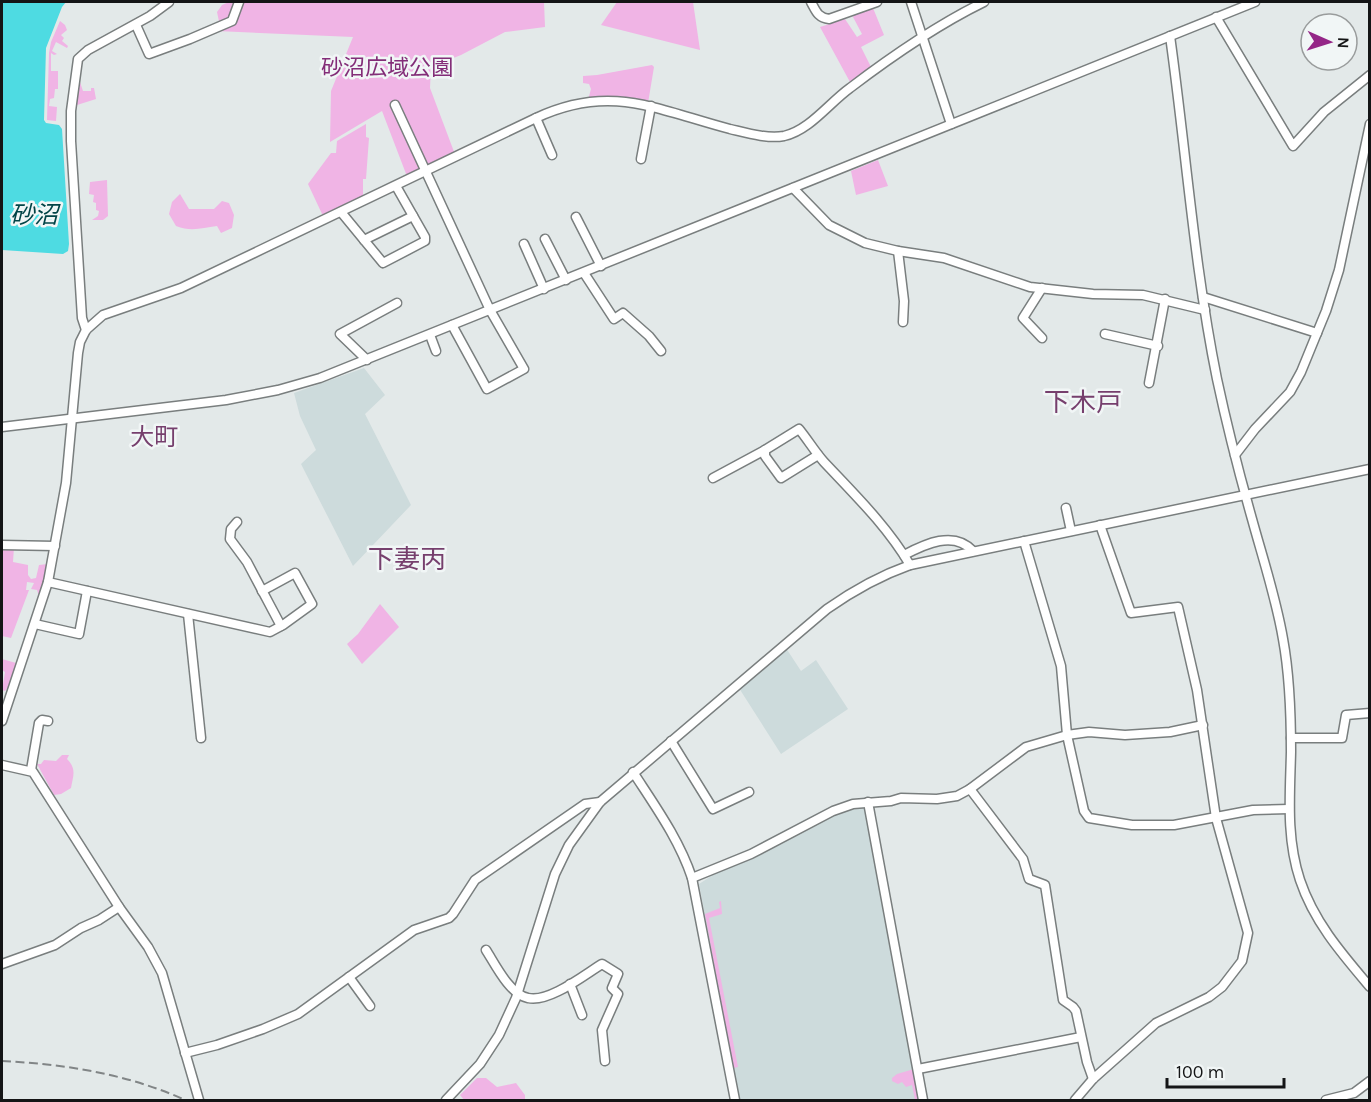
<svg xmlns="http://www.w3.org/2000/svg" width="1371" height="1102" viewBox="0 0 1371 1102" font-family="Karla,'Noto Sans JP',sans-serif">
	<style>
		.built { fill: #cddbdc }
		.green { fill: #f0b4e5 }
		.water { fill: #4edbe2 }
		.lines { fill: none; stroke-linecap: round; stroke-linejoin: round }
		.minor-casing { stroke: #797e7e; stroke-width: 11 }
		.minor { stroke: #fff; stroke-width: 8 }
		.rail { stroke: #818586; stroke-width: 2; stroke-dasharray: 9 4.5; stroke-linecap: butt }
		.labels { text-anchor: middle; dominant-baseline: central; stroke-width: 5; stroke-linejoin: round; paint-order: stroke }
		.park-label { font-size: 22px; fill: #832d78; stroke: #f1f6f6 }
		.water-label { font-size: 24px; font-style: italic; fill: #014447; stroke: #f1f6f6 }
		.neighbourhood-label { font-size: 24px; fill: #763f6d; stroke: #f1f6f6 }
		.quarter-label { font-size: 26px; fill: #763f6d; stroke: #f1f6f6 }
	</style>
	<rect width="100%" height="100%" fill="#e3e9e9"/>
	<g class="built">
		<path d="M364 368 385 395 365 414 411 505 353 566 301 464 316 450 300 416 294 393Z"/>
		<path d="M784 645 801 671 816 660 848 709 781 754 737 685Z"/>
		<path d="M858 806H865L920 1100H740L699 884 713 875 781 844 832 815Z"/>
	</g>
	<g class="green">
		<path d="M229 2H544L545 27 505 32 461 55 431 67 430 88 456 157 408 179 382 111 330 142 331 91 353 37 216 31 220 26 217 12 222 5Z"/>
		<path d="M617 2H693L700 50 601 25Z"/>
		<path d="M873 8 884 35 861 47 871 67 850 82 820 27 845 19 857 37 862 34 853 17 855 14Z"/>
		<path d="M60 21 65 25 67 30 61 35 64 38 62 41 68 46 67 48 56 42 52 51 57 54 54 55 51 53V71H58V89H55L54 98 50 99 49 106 57 107 56 121 47 120 49 53 51 42Z"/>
		<path d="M652 65 654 67 648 103 588 100 591 89 589 84 583 83V76L597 75Z"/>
		<path d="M79 79 83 91H91V88H94L96 99 77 105 75 102Z"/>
		<path d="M366 124V137L369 138 366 179H363V198L323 216 308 184 331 153H336L337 141Z"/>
		<path d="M878 160 888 186 856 195 851 171Z"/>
		<path d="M107 180 108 216 103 220H92L98 216 99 211 96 210V203L93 202 94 195 89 194 90 182Z"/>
		<path d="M180 194 189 209H214L222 201 229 203 234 215 232 228 221 233 217 226C202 228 191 232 176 226L169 214 172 202Z"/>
		<path d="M2 545 14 547 13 562 28 565V575L31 579 36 578 39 565 48 564 39 596 37 590 31 589 34 583 27 582 26 590H29L11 638 2 636Z"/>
		<path d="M380 604 399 627 362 664 347 644 358 634Z"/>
		<path d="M2 659 16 663 13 681 5 691 2 690 5 672 2 670Z"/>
		<path d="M62 755H69L67 759C77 769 73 776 71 788L61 794 54 795 37 764H41L44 760 56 761Z"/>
		<path d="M721 901 722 914 709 918 738 1067 733 1068 705 914 720 908 719 902Z"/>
		<path d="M914 1069 920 1100H915L912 1085 906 1087 902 1082 898 1084 892 1081V1078L897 1074Z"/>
		<path d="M477 1078H486L497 1087 516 1083 525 1095V1100H464L460 1095Z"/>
	</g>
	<path class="water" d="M2 2H66L62 7 46 48 44 120 46 123 59 125 62 129 69 244 68 251 63 254 2 250Z"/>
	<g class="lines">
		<defs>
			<g id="minor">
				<path d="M811 2C816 11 818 18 829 19L877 2"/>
				<path d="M911 2 951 124"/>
				<path d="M1216 17 1293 146 1324 112 1370 75"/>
				<path d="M136 25 149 54 190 39 232 21 239 2"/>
				<path d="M1170 36C1186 150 1194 266 1217 379 1227 426 1239 473 1252 519 1263 559 1276 598 1283 639 1290 677 1291 714 1291 752 1290 795 1286 838 1300 880 1314 922 1342 954 1370 987"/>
				<path d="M395 105 490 310 524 369 487 389 452 325"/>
				<path d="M536 118 552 155"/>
				<path d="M641 159 651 106"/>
				<path d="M793 188 829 225 865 243 898 251 944 258 1030 287 1093 294 1143 295 1205 310"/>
				<path d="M341 212 383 263 425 241V237L396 186"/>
				<path d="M576 217 601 266"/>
				<path d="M545 239 566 280"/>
				<path d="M364 240 413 216"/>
				<path d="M524 244 544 289"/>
				<path d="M898 251 904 301 903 322"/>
				<path d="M584 273 614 319 623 313 649 336 661 351"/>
				<path d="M1042 288 1023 318 1042 338"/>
				<path d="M1203 297 1317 333"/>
				<path d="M86 330 82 318 71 141V111L78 59 88 50 150 16 169 2"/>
				<path d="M1105 334 1158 346"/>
				<path d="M430 335 436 351"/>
				<path d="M367 360 340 334 397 303"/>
				<path d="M1149 383 1165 299"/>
				<path d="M2 427 226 400 278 390 320 378 1255 2"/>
				<path d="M765 450V456L781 478 818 455"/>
				<path d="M1235 455 1255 429 1290 392 1301 372 1326 311 1339 270 1370 124"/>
				<path d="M713 478 765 450 799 429C808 440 815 452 824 462 855 495 887 526 910 565"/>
				<path d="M1066 508 1071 531"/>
				<path d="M237 522 231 529 230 539 247 562 281 626"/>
				<path d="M1024 541 1061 666 1067 735 1084 811 1089 818 1132 825H1174L1253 810 1289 809"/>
				<path d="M2 545 55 546"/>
				<path d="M904 555C925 544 954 530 973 551"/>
				<path d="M48 582 270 632 283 625 312 604 295 573 262 591"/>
				<path d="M188 614 201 738"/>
				<path d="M35 624 79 634 87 591"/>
				<path d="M2 721 48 582 66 483 78 353 80 342 86 330 103 315 181 288 536 118C611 83 657 110 730 129 747 133 767 139 784 136 810 130 829 103 850 88 892 56 937 25 984 2"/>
				<path d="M1291 738H1342L1346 715 1370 713"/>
				<path d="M671 741 713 809 749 792"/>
				<path d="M2 765 33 772 119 907 148 947 162 973 199 1100"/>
				<path d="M31 770 39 723 42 720 48 721"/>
				<path d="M633 772C655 806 679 839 692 878L735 1100"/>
				<path d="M970 789 1023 859 1029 879 1045 885 1063 1000 1073 1007 1076 1011 1087 1062 1093 1079"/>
				<path d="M868 802 923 1100"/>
				<path d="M692 878 751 854 833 811 853 804 891 801 901 798 937 799 957 796 970 789 1026 747 1067 735 1089 732 1125 735 1170 732 1203 725"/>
				<path d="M486 950C495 964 510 995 528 998 549 1003 584 975 602 964L618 974 612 988 618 994 602 1030 605 1061"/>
				<path d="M2 964 55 945 81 928 99 920 119 907"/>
				<path d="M349 977 370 1006"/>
				<path d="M570 984 582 1015"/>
				<path d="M185 1053 217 1045 263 1029 298 1014 414 930 449 918 453 914 475 880 585 804 600 802"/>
				<path d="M918 1069 1081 1037"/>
				<path d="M446 1100 480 1064 499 1035 516 998 555 874 569 845 600 802 827 609C854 590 879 576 910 565L1370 469"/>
				<path d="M1075 1100 1093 1079 1156 1023 1209 997 1222 987 1242 961 1248 933 1216 818 1197 690 1178 607 1131 613 1100 525"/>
				<path d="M1326 1100 1354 1093 1370 1081"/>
			</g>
		</defs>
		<use href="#minor" class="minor-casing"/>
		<use href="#minor" class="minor"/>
		<path class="rail" d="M2 1061C64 1064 128 1074 185 1100"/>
	</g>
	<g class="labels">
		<g class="park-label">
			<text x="387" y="68">砂沼広域公園</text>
		</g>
		<g class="water-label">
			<text x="34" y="215">砂沼</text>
		</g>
		<g class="neighbourhood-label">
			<text x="154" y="437">大町</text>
		</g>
		<g class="quarter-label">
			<text x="1083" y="402">下木戸</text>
			<text x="407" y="559">下妻丙</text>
		</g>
	</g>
	<rect width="1371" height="1102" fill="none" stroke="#141516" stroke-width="6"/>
	<g transform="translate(1329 42) rotate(93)"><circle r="28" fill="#f1f6f6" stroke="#999c9c" stroke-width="1.5"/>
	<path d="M0-4.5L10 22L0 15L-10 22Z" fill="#942687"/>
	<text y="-9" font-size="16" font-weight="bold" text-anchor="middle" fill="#141516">N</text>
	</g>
	<path d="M1167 1078v9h117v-9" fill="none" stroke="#141516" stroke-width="3"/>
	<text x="1176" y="1078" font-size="18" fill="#141516" stroke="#f1f6f6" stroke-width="4.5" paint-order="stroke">100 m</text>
</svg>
